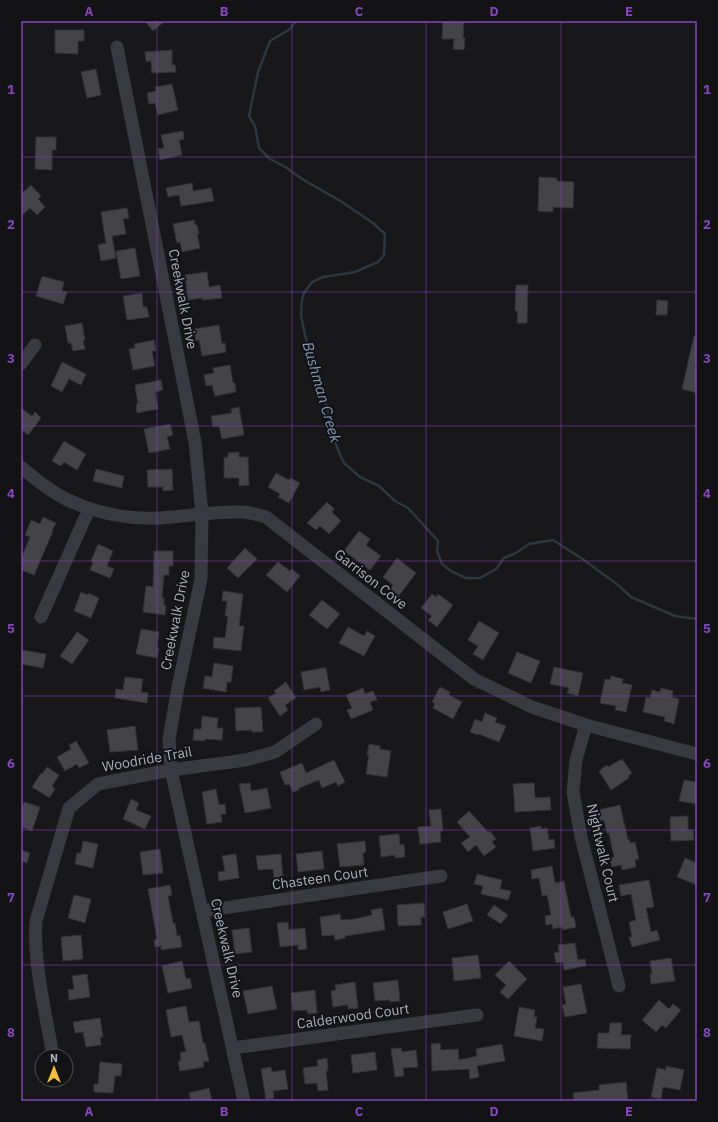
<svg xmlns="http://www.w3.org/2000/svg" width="718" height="1122" viewBox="0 0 718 1122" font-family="'IBM Plex Sans',sans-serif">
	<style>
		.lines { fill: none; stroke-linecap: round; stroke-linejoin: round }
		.stream { stroke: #2e373f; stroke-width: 2.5 }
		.building { fill: #434348; stroke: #333237 }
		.minor { stroke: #393a40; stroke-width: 13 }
		.grid { fill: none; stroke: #8546be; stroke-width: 1; stroke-opacity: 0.55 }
		.labels { text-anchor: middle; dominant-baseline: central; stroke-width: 4; stroke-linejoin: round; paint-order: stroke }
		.street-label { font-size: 14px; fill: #abafba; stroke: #131316 }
		.water-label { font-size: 15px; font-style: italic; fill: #829bb5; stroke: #131316 }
		.neatline { fill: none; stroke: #8546be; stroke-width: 1.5 }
		.grid-label { font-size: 13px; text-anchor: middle; font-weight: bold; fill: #8546be }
	</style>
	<rect width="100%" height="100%" fill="#18181b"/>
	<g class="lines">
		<path class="stream" d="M296 21 290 29 270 41 258 72 249 116 255 126 259 148 270 159 287 168 302 179 342 202 373 223 385 234 384 255 378 262 355 272 323 277 312 282 304 293 302 300 301 316 306 339 317 370 328 412 333 436 340 455 344 463 360 477 379 486 395 501 408 508 438 541 437 551 442 564 451 571 466 578H480L496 569 504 558 516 553 529 544 553 540 584 560 618 585 631 597 675 616 697 619"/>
	</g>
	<g class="building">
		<path d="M145 21H165L153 31Z"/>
		<path d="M443 21H464L463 38H465L464 50 453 49 454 39H442Z"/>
		<path d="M55 30H84V41H78V54L55 53Z"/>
		<path d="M172 50V65H175L176 72 152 73 151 61 146 62 145 52Z"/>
		<path d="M96 69 101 95 87 98 81 72Z"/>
		<path d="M172 84 178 110 158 115 155 103 149 104 147 93 156 91 155 87Z"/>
		<path d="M183 131 184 139 179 140 182 155 160 160 158 149 164 148 161 135Z"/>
		<path d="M36 137H56V150H52V170L35 169Z"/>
		<path d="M539 177 557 178V181L574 182 573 208 553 207V212L538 211Z"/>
		<path d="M192 183 193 191 211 188 214 201 181 206 179 195 168 197 166 188Z"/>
		<path d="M31 185 41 196 38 199 45 207 37 215 30 208 21 216V194Z"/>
		<path d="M127 208 129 218 123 219 126 234 112 236 116 258 101 261 98 245 106 243 101 212Z"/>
		<path d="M194 220 195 225H197L199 234H197L200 248 182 252 180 242 177 243 173 224Z"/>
		<path d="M135 248 140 276 121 279 116 251Z"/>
		<path d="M207 272 209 287 220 285 222 298 202 300V298L188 300 185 275Z"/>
		<path d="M42 276 64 282 62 291 67 292 63 304 36 296Z"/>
		<path d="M516 285H528L527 323H517L518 311H515Z"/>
		<path d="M142 293 143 307H147L149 317 127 320 123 296Z"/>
		<path d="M657 300 668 301 667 315H656Z"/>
		<path d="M82 323 85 340H83L85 349 73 351 71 343H68L65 326Z"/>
		<path d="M219 325 222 344 225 343 226 352 202 356 199 340 196 341 194 329Z"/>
		<path d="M694 336H697V393L682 389Z"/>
		<path d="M154 340 156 351H152L155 366 133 370 129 349 135 348 134 344Z"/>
		<path d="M62 362 86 374 81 385 69 379 62 392 51 386Z"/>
		<path d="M230 365 233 383H235L236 392 215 396 212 385 206 386 204 375 214 373 213 368Z"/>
		<path d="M161 380 163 390 155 392 158 409 137 413 136 404 138 403 135 385Z"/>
		<path d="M239 407 244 435 222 439 219 426 213 427 211 416 232 413 231 409Z"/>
		<path d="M21 408 32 416 35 412 41 418 28 435 21 429Z"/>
		<path d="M170 424 173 435 167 437 170 449 149 453 144 429Z"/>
		<path d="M64 441 86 454 77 470 64 462 61 466 52 461Z"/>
		<path d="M239 452V457H248L249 485 239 486V478H224V458L228 457V453Z"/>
		<path d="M96 469 124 476 122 488 93 481Z"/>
		<path d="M172 469 173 490 163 491V487H148L147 470Z"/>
		<path d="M276 473 289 480 290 478 300 483 289 503 278 497 280 494 268 487Z"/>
		<path d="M327 502 334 509 332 512 341 521 329 534 320 526 316 530 307 523Z"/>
		<path d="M43 517 56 523 52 531H53L34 575 21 570V559L30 537 25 535 31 520 40 524Z"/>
		<path d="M359 531 370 539 366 545 381 556 370 570 344 551Z"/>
		<path d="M98 544 113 551 107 566 114 569 110 578 90 570 93 562 91 561Z"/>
		<path d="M245 548 257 559 238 578 227 568Z"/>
		<path d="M154 551H173V566H169V575H164L162 598H164V605L166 606 165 615 143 612 146 586 153 587Z"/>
		<path d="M397 558 416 573 398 597 389 590 393 585 383 577Z"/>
		<path d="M278 562 290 571 292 569 300 576 287 592 266 575Z"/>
		<path d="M223 591 243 594 239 626H244L241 651 213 648 214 637 225 638 228 616H225L227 601H222Z"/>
		<path d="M81 592 88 595V593L99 598 91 618 74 611Z"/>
		<path d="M432 594 436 597 438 594 453 605 437 627 428 620 432 616 421 608Z"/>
		<path d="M322 600 340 614 327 629 309 615Z"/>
		<path d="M479 621 499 633 483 660 473 654 478 646 468 640Z"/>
		<path d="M348 627 364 636 367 631 375 636 364 656 339 643Z"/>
		<path d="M141 629 159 632 157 648H159L157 658 136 654Z"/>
		<path d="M77 632 89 640 72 664 60 656Z"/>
		<path d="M21 650 46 654 43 668 21 664Z"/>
		<path d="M517 652 540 661 531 683 508 673Z"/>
		<path d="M214 663 233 666 231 682H227L226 692 203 688 205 676 212 677Z"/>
		<path d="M554 667 583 673 578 696 567 693 569 688 550 684Z"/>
		<path d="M323 668H326L330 690 321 692 320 687 304 690 301 672Z"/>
		<path d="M611 676 623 679 622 683 632 685 626 712 615 710 616 706 600 703 605 679 610 680Z"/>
		<path d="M125 677 143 679 141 692 148 693 147 703 115 698 116 689 123 690Z"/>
		<path d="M286 682 296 698 285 705 288 710 280 716 268 698 276 693 274 691Z"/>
		<path d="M440 687 450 692 449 695 462 702 453 719 433 708 435 704 432 702Z"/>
		<path d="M363 688 365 694 373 691 377 700 370 702 373 710 351 719 347 710 352 708 346 695Z"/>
		<path d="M661 688 673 691 672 697 679 699 674 724 664 721 665 717 643 712 646 697 650 698 652 690 660 692Z"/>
		<path d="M261 707 263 732H252V730L236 731 235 708Z"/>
		<path d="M485 713 497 718 495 722 506 726 499 742 479 734 478 735 470 732 475 719 482 722Z"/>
		<path d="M202 716 218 718 217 728H223L222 740 205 739V741L193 740 194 729H201Z"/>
		<path d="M135 726 138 750 110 752 107 730Z"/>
		<path d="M76 741 89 763 79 768 77 764 65 771 57 757 71 749 69 745Z"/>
		<path d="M369 744 380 746V749L391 751 387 777 366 774 369 755H367Z"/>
		<path d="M622 759 632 773 628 776 629 778 611 790 599 771 607 765 608 767Z"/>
		<path d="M334 760 345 782 338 786 336 782 322 788 319 780 299 788V790L293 792 289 784 285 785 280 772 302 763 306 773Z"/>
		<path d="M47 767 59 775 52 786 55 789 50 797H48L32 787 41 773 42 774Z"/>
		<path d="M684 780 697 782V804L679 801Z"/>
		<path d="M250 783 251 791 267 788 271 808 245 813 239 784Z"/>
		<path d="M534 783 535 798 550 797 551 810 515 812 513 784Z"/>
		<path d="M216 789 219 805 225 804 226 814H221L222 822 207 824 202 792Z"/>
		<path d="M131 799 139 803 136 810 151 816 145 829 123 819Z"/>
		<path d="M24 802 40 807 32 831 21 827V810Z"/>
		<path d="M620 805 628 840 629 839 630 843 635 842 639 859 635 860 636 867 622 870 621 865 612 867 610 858 614 857 609 833H607L604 820 600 821 598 810Z"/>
		<path d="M441 809 443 831H440L441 842 420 844 418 827 431 826 429 810Z"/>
		<path d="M469 811 488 832 490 831 496 839 492 842 496 847 484 856 476 845 468 852 461 843 470 837 457 822Z"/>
		<path d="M688 816V830H693L694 840 671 841 670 817Z"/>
		<path d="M541 826V829L547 828 549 840 554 839 555 848 533 851 530 828Z"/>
		<path d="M399 834 400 845 404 844 405 857 395 858V855L381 857 379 836Z"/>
		<path d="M83 841 98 844 93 868 75 864 77 853H81Z"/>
		<path d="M365 841 366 852 363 853 364 865 340 867 337 844Z"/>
		<path d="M160 849 163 873 143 875 140 852Z"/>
		<path d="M21 850 30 853 27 863 21 861Z"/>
		<path d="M322 851 324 869 298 872 296 854Z"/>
		<path d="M236 854 239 878 219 881 218 872 225 871 222 856Z"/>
		<path d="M281 854 283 877 274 878 273 869 258 870 256 856Z"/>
		<path d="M685 858 697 863V885L677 877Z"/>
		<path d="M552 866 555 883 564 881 571 917H574L576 927 563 930 562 927 553 929 552 924 546 925 545 916 551 915 547 895 542 896 539 878 532 879 531 870Z"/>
		<path d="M477 874 502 880 500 889 511 891 508 900 481 894 483 886 474 884Z"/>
		<path d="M649 880 654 907 646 908 651 932 657 930 660 940 632 947 629 937H632L629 922 636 920 631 894 621 896 619 885Z"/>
		<path d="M170 885 172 895 168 896 173 923H175L177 936 180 935 182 947 161 950V946L155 947 154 940 157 939 148 889Z"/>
		<path d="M74 895 91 899 85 923 68 918Z"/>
		<path d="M424 903 425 917H421V925L398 926 397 905Z"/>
		<path d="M467 904 473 921 448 929 443 912Z"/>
		<path d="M494 905 508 915 501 924 487 915Z"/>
		<path d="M382 908 385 930 345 936V938L335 940 334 935 322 936 320 917 340 914 341 920 355 919 372 915 371 910Z"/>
		<path d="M288 922 289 930 305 928 307 949 298 950V945L280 947 277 923Z"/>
		<path d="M249 928 252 952 235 954 232 930Z"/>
		<path d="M81 935 83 959 63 961 61 937Z"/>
		<path d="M575 943 578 960 585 959 586 966 564 970 563 962 556 963 554 953 559 952 558 945Z"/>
		<path d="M478 955 481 978 454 981 452 958Z"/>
		<path d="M671 958 675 981 651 984 650 974H652L650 961Z"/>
		<path d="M182 961 186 979 190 978 192 988 168 993 162 966Z"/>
		<path d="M509 961 527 979 508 999 500 992 506 985 495 975Z"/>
		<path d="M87 974 90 997 69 1000 68 990 74 989 72 976Z"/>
		<path d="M398 980 400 1001 390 1002V1000L375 1001 373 983Z"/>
		<path d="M355 982 358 1008 348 1009V1005L333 1007 331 991 336 990 335 985Z"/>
		<path d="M581 984 587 1013 565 1017 562 1005 566 1004 563 987Z"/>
		<path d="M272 986 277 1009 248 1014 243 991Z"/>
		<path d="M315 990 317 1013 308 1014 307 1010 293 1011 291 993Z"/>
		<path d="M659 1000 669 1009 673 1004 681 1010 666 1028 662 1025 656 1032 642 1020Z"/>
		<path d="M186 1006 189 1022 199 1021 203 1043H205L209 1061 203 1062 204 1067 180 1071 178 1061H181L180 1053 186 1051 182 1035 171 1037 166 1010Z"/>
		<path d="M519 1007 535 1010 534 1017H537L535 1028 544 1029 542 1041 514 1036Z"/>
		<path d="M100 1018 103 1037H100L101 1045 86 1047 83 1032 75 1033 73 1022Z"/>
		<path d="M610 1023H622L621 1035H631L630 1049 597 1048 598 1033H609Z"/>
		<path d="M440 1043 441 1050 458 1049 459 1060 477 1056 476 1049 502 1044 505 1061 477 1066 479 1077 470 1079 469 1069 432 1071 431 1044Z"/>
		<path d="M401 1048 402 1052 416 1050 418 1067 403 1068 404 1076 395 1077 391 1049Z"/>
		<path d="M375 1052 377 1070 353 1073 351 1055Z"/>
		<path d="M327 1058 328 1071H326L328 1090 318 1091 317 1083 305 1084 303 1068 318 1066 317 1060Z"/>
		<path d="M100 1062 122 1064 121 1076H115L113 1093 94 1092V1084H98Z"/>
		<path d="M666 1066 684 1070 680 1090 663 1087 661 1099 651 1097 657 1068 666 1070Z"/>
		<path d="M271 1067 272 1072 285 1070 288 1089 273 1091 274 1098 266 1100 261 1069Z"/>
		<path d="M626 1082 628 1101H574L573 1093 599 1090V1085Z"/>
		<path d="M209 1088 212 1101H191L189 1093Z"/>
	</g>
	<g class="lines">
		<g class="minor">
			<path d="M117 47 195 442 202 514 201 579 178 687 169 739 171 770 244 1101"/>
			<path d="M21 364 35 345"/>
			<path d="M21 467C35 479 51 492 68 500 100 515 137 521 172 517 195 515 218 511 242 512 249 512 258 515 266 517L474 679 532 707 586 725 697 754"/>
			<path d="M41 617 89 509"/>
			<path d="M586 725 576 760 573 792 581 837 619 986"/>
			<path d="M203 911 441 876"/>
			<path d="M233 1048 477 1015"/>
			<path d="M53 1056C46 1014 33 963 36 921L69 808 98 784 171 770 246 760 275 752 316 724"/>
		</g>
	</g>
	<path class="grid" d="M157 21V1101M292 21V1101M426 21V1101M561 21V1101M21 157H697M21 292H697M21 426H697M21 561H697M21 696H697M21 830H697M21 965H697"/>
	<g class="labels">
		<g class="street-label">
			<text transform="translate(183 299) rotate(79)">Creekwalk Drive</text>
			<text transform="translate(371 579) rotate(38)">Garrison Cove</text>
			<text transform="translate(175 620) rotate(-79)">Creekwalk Drive</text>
			<text transform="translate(147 759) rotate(-10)">Woodride Trail</text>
			<text transform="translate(603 853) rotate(77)">Nightwalk Court</text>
			<text transform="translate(320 878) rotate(-8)">Chasteen Court</text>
			<text transform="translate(227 948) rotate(77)">Creekwalk Drive</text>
			<text transform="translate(353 1016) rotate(-8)">Calderwood Court</text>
		</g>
		<g class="water-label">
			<text transform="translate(322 392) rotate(74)">Bushman Creek</text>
		</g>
	</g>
	<rect width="718" height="1122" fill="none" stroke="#131316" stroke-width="44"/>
	<g transform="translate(54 1068)"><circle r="19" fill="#131316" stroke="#505158"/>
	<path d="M0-3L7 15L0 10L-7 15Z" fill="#f4bd37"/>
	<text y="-6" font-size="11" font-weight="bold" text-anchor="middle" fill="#abafba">N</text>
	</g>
	<rect x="22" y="22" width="674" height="1078" class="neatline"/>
	<g class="grid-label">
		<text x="89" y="16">A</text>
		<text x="224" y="16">B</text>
		<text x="359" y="16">C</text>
		<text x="494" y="16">D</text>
		<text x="629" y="16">E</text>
		<text x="11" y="94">1</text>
		<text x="707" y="94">1</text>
		<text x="11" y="229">2</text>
		<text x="707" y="229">2</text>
		<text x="11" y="363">3</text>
		<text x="707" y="363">3</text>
		<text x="11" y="498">4</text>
		<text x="707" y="498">4</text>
		<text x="11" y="633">5</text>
		<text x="707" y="633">5</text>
		<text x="11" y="768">6</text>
		<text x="707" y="768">6</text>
		<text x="11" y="902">7</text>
		<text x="707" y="902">7</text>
		<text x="11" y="1037">8</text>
		<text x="707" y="1037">8</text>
		<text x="89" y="1116">A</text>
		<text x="224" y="1116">B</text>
		<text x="359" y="1116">C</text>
		<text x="494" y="1116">D</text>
		<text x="629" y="1116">E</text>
	</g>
</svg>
